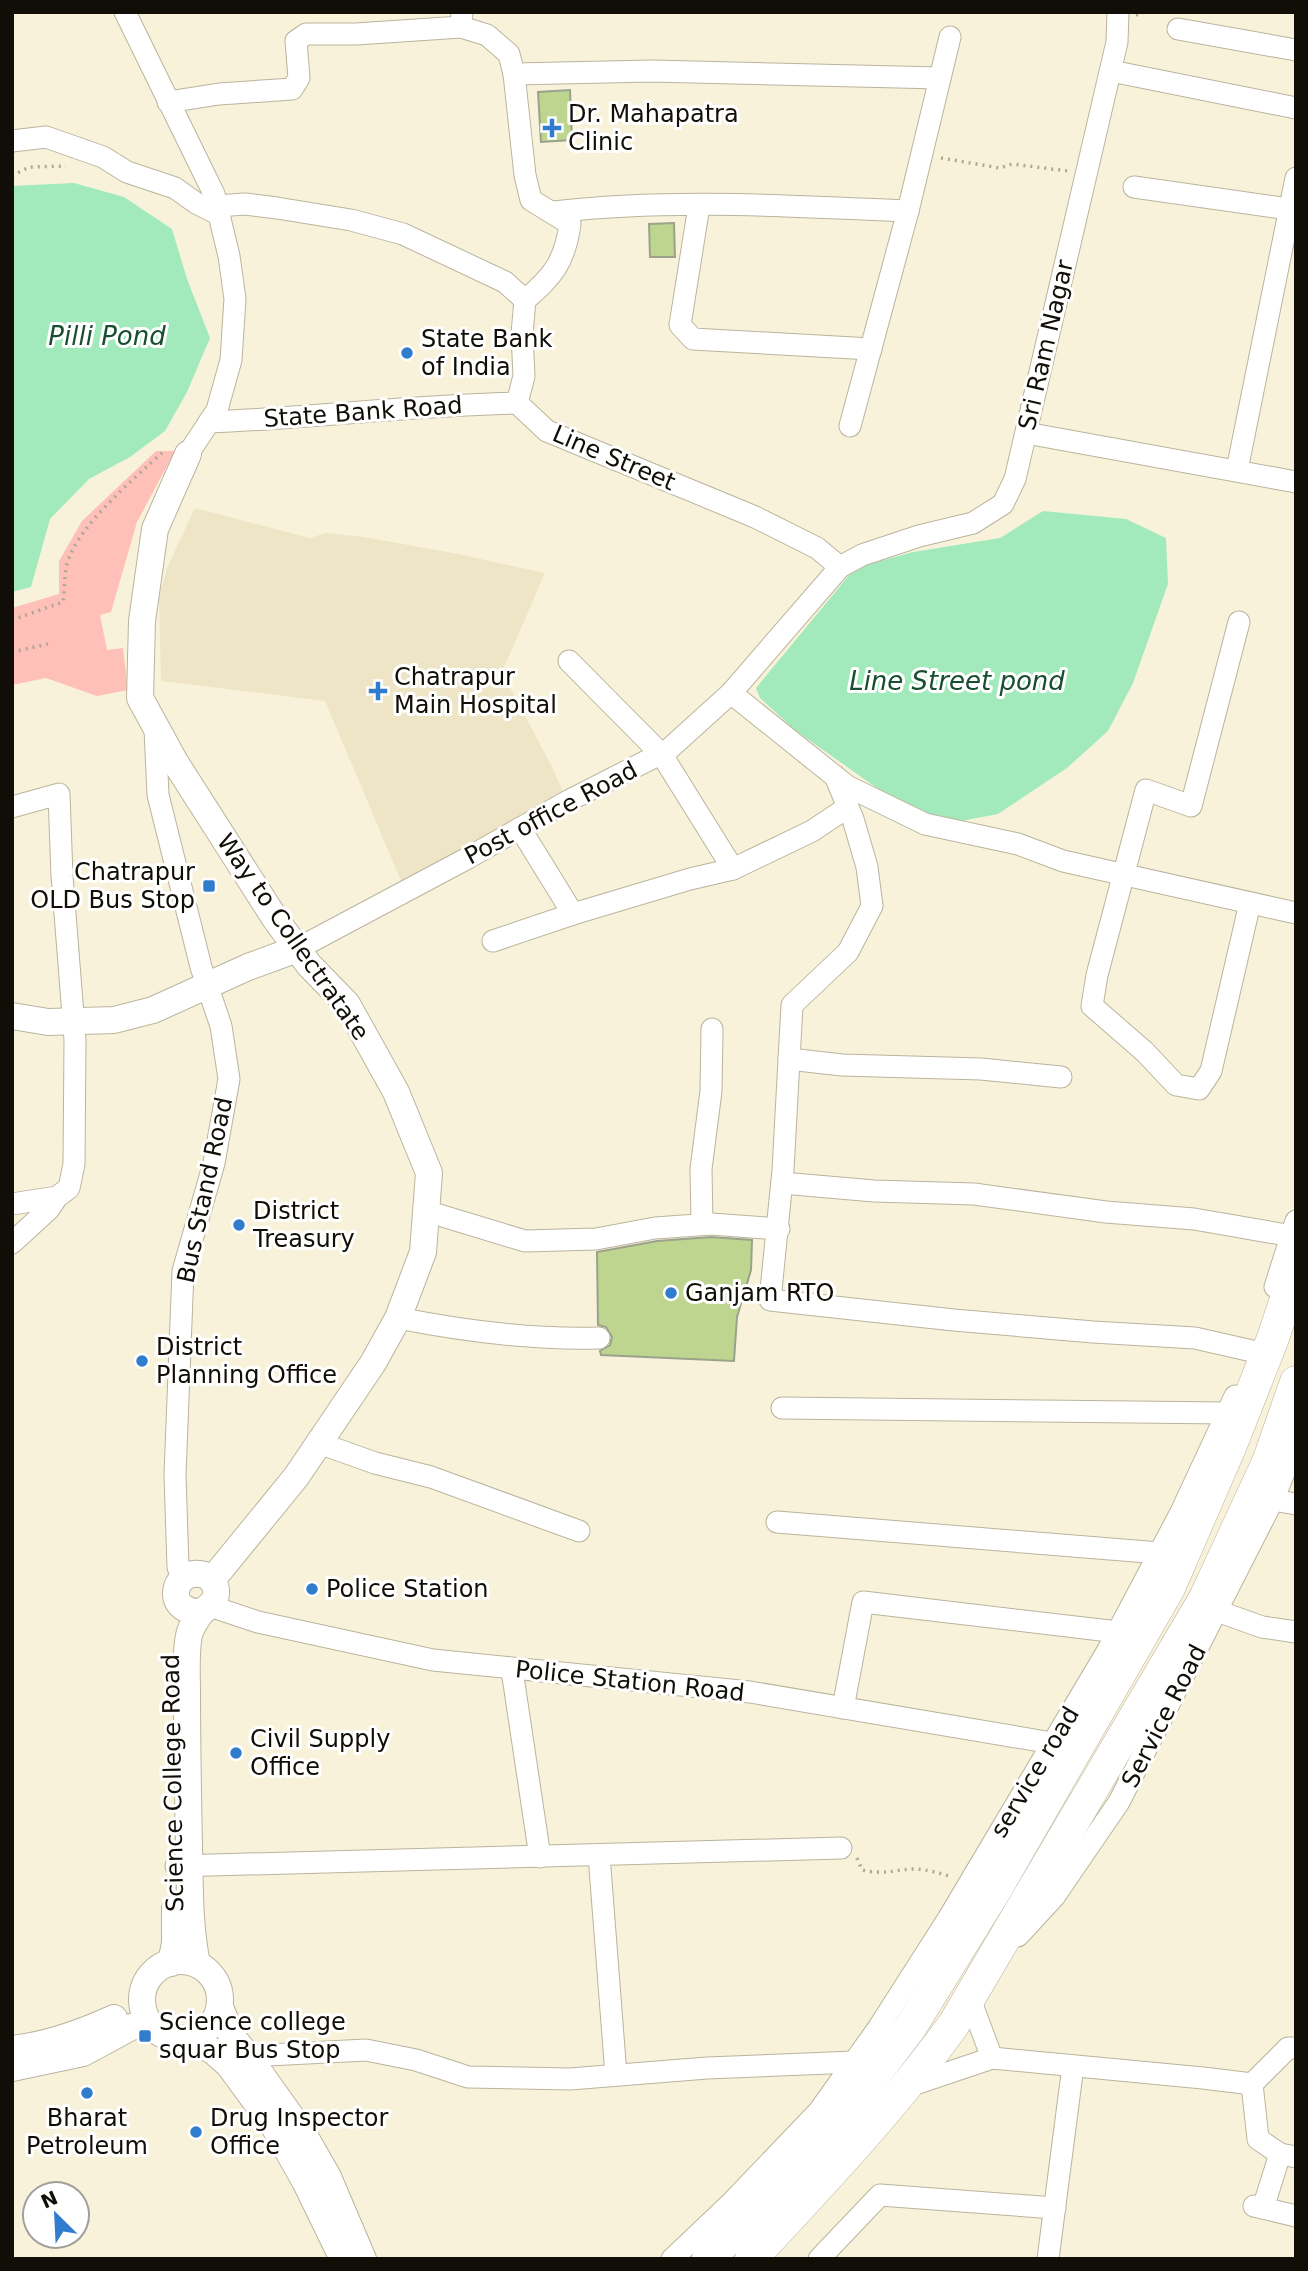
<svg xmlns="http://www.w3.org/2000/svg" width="1308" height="2271" viewBox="0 0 1308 2271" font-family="'DejaVu Sans',sans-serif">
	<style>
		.built { fill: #eee5c7 }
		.green { fill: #fec0b8 }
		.water { fill: #a2eabc }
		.building { fill: #bdd58f; stroke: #9aa28c; stroke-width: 2 }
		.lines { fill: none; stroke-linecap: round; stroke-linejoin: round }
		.minor-casing { stroke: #bbb49d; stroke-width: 23 }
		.major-casing { stroke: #bbb49d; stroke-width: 28 }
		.highway-casing { stroke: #bbb49d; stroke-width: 33 }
		.path { stroke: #aea895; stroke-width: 3.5; stroke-dasharray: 2 5; stroke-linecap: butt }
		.minor { stroke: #fff; stroke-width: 21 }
		.major { stroke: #fff; stroke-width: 26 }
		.highway { stroke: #fff; stroke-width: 32 }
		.poi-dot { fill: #317dcd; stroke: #fff; stroke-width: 2.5 }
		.labels { text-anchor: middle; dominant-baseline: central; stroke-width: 6; stroke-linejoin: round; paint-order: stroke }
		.poi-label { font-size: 24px; fill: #110e07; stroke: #fff; text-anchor: start }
		.street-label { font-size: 24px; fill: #110e07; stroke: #fff }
		.water-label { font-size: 26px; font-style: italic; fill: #194e31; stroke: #fff }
	</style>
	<rect width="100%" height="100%" fill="#f9f2da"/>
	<path class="built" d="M195 508 310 538 326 533 364 537 453 553 545 573 502 672 550 763 566 798 402 883 325 701 161 681 159 597 167 568Z"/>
	<path class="green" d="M156 451H175L137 522 111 612 100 615 107 650 123 648 128 690 97 696 46 678 12 685V608L59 594V561L82 521Z"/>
	<g class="water">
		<path d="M74 183 124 197 172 229 187 279 210 338 187 392 165 431 130 457 89 479 50 519 31 587 12 592V186Z"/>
		<path d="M1043 511 1126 519 1166 538 1168 584 1133 683 1108 731 1067 768 998 814 961 821 905 808 795 730 760 698 756 688 855 568 913 552 1000 538Z"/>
	</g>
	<g class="building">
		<path d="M570 90 572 140 541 142 538 92Z"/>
		<path d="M674 223 675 257H650L649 224Z"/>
		<path d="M711 1237 752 1240 751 1270 737 1317 734 1361 601 1355 600 1351 610 1345 612 1337 606 1327 598 1325 597 1252 657 1241Z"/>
	</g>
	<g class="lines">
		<defs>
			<g id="minor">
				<path d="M125 12 214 194 229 256 235 299 231 360 217 410 188 454"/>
				<path d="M462 12 461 27 487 35 509 54 514 74 525 175 531 200 570 224C565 261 553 277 525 300"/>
				<path d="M1178 29 1296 50"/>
				<path d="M1111 71 1296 108"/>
				<path d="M514 74 652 71 940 78"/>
				<path d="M168 102 219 94 292 89 299 78 296 41 306 34H356L461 27"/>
				<path d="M12 141 46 137 103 157 127 172 175 188 196 203 220 215"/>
				<path d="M1134 187 1289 209"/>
				<path d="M217 206 245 204 277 208 351 220 403 234 505 282 525 300 522 334 524 376 517 403 547 431 755 517 817 548 840 567"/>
				<path d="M699 206 680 325 693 339 871 349"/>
				<path d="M554 212C670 198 791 206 908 211"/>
				<path d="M209 422C312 418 414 405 517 403"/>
				<path d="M850 426 908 211 950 37"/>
				<path d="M1026 433 1296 482"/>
				<path d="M1237 470 1296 178"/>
				<path d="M1239 622 1191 806 1146 790 1097 975 1092 1006 1145 1052 1176 1085 1199 1089 1211 1071 1250 903"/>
				<path d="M569 661 662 755 733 869"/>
				<path d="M731 693 847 786 925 824 1018 844 1063 861 1296 913"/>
				<path d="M155 729 158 795 201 967 221 1026 229 1079 214 1163 183 1271 175 1475 178 1567 182 1579"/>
				<path d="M835 776 853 819 867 867 872 906 848 952 792 1005 783 1170 770 1300 954 1320 1093 1332 1195 1338 1252 1351"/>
				<path d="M12 807 59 794 62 876 75 1040 74 1164 69 1188 57 1197 49 1209 12 1243"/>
				<path d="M520 828 573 914 690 879 733 869 812 831 848 807"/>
				<path d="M493 941 573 914"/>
				<path d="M297 949 466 859 570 800 668 750 731 693 840 567 862 555 919 536 973 523 1003 504 1015 479 1117 42 1118 12"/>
				<path d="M789 1059 842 1065 981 1069 1061 1077"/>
				<path d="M782 1183 874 1191 974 1194 1106 1212 1194 1219 1292 1236"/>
				<path d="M12 1204 57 1197"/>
				<path d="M426 1211 525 1241 596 1239 655 1228 711 1224 779 1229"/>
				<path d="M702 1224 701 1169 711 1091 712 1029"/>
				<path d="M1275 1287 1296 1221"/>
				<path d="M398 1318C464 1331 531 1340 599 1338"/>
				<path d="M782 1408 1227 1413"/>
				<path d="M319 1443 375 1463 431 1477 579 1531"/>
				<path d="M1273 1500 1296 1504"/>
				<path d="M777 1522 1160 1553"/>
				<path d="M210 1606 258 1622 433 1660 750 1692 1052 1743"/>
				<path d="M1217 1611 1262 1627 1296 1632"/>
				<path d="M512 1670 540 1857"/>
				<path d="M843 1708 863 1602 1118 1632"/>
				<path d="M599 1855 616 2075"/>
				<path d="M176 1866 841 1848"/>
				<path d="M1018 1936 1054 1897 1119 1802 1273 1500 1296 1443"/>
				<path d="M970 1999 992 2058"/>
				<path d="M248 2056 366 2050 416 2060 468 2077 570 2079 707 2068 854 2062"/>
				<path d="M1252 2084 1258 2139 1280 2154 1296 2157"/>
				<path d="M906 2087 992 2058 1203 2078 1252 2084 1288 2048H1296"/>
				<path d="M1254 2206 1296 2216"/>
				<path d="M1263 2208 1280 2154"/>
				<path d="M672 2259 733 2201 819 2111 879 2027 948 1919 1108 1650 1181 1512 1235 1396"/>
				<path d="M819 2259 880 2195 1055 2208"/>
				<path d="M1048 2259 1073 2066"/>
			</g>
			<g id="major">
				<path d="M188 454 155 529 142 621 140 698 175 762 274 917 309 965 347 1004 396 1092 429 1173 423 1252 398 1318 373 1363 296 1477 212 1580"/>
				<path d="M12 1016 48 1022 114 1020 153 1010 248 967 297 949"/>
				<circle cx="181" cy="2000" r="39"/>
				<path d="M171 1963 175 1943V1909"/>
				<path d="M197 1964C189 1925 190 1887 189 1847 188 1795 187 1744 187 1692 187 1677 185 1642 191 1629 194 1624 198 1615 203 1611 210 1605 217 1602 216 1590 213 1567 178 1569 176 1592 175 1606 189 1613 201 1612"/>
				<path d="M220 2007 232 2037 248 2056 304 2135 328 2177 363 2259"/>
				<path d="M188 2039 213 2051 229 2065 275 2128 306 2183 343 2259"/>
				<path d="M12 2049C48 2045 81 2033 114 2018"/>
				<path d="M12 2068 83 2053 131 2027 150 2024"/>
			</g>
			<g id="highway">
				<path d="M708 2259 819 2147 910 2028 996 1889 1169 1588 1231 1445 1273 1338 1296 1269"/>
				<path d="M751 2259C822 2183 893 2108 954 2024L1205 1598 1268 1462 1296 1382"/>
			</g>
		</defs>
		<use href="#minor" class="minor-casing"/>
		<use href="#major" class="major-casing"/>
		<use href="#highway" class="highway-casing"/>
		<g class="path">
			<path d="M1136 15 1145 12"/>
			<path d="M941 158 1000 168 1012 164 1068 171"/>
			<path d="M12 176 29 167 66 166"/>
			<path d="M12 620 63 602C65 590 64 576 67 564 77 526 135 478 164 451"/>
			<path d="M12 652 48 644"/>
			<path d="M857 1858 862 1870C884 1875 892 1870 913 1869 926 1869 939 1873 952 1877"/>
		</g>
		<use href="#minor" class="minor"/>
		<use href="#major" class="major"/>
		<use href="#highway" class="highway"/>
	</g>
	<g class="poi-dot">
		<path d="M548.5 117.5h7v7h7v7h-7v7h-7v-7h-7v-7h7z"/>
		<circle cx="407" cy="353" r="7"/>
		<path d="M374.5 680.5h7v7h7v7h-7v7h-7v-7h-7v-7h7z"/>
		<rect x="202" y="879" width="14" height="14" rx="3.5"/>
		<circle cx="239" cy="1225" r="7"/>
		<circle cx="671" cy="1293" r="7"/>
		<circle cx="142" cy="1361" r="7"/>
		<circle cx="312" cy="1589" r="7"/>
		<circle cx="236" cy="1753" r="7"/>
		<rect x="138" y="2029" width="14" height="14" rx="3.5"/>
		<circle cx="87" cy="2093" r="7"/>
		<circle cx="196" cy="2132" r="7"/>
	</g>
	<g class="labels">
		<g class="poi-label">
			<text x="568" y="114">Dr. Mahapatra<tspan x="568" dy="28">Clinic</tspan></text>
			<text x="421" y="339">State Bank<tspan x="421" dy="28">of India</tspan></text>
			<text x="394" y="677">Chatrapur<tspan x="394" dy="28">Main Hospital</tspan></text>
			<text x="195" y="872" text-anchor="end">Chatrapur<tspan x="195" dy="28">OLD Bus Stop</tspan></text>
			<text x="253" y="1211">District<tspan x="253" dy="28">Treasury</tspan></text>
			<text x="685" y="1293">Ganjam RTO</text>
			<text x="156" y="1347">District<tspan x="156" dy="28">Planning Office</tspan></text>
			<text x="326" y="1589">Police Station</text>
			<text x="250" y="1739">Civil Supply<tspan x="250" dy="28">Office</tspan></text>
			<text x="159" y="2022">Science college<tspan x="159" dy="28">squar Bus Stop</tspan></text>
			<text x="87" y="2118" text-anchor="middle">Bharat<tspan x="87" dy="28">Petroleum</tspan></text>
			<text x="210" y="2118">Drug Inspector<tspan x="210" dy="28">Office</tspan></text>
		</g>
		<g class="street-label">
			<text transform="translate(1046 345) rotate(-77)">Sri Ram Nagar</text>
			<text transform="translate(363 412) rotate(-4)">State Bank Road</text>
			<text transform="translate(614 458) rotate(23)">Line Street</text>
			<text transform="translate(551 813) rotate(-28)">Post office Road</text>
			<text transform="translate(293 937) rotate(55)">Way to Collectratate</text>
			<text transform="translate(205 1190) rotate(-78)">Bus Stand Road</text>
			<text transform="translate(630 1681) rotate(6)">Police Station Road</text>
			<text transform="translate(1164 1716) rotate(-63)">Service Road</text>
			<text transform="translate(1035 1772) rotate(-59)">service road</text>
			<text transform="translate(173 1783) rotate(-91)">Science College Road</text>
		</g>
		<g class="water-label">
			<text x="107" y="336">Pilli Pond</text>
			<text x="957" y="681">Line Street pond</text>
		</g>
	</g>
	<rect width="1308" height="2271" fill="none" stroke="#110e07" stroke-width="28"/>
	<g transform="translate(56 2215) rotate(336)"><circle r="33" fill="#ffffff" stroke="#a09f9c" stroke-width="2"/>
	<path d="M0-5L12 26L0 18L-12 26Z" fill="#317dcd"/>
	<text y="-10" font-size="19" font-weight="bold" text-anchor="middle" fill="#110e07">N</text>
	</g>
</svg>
